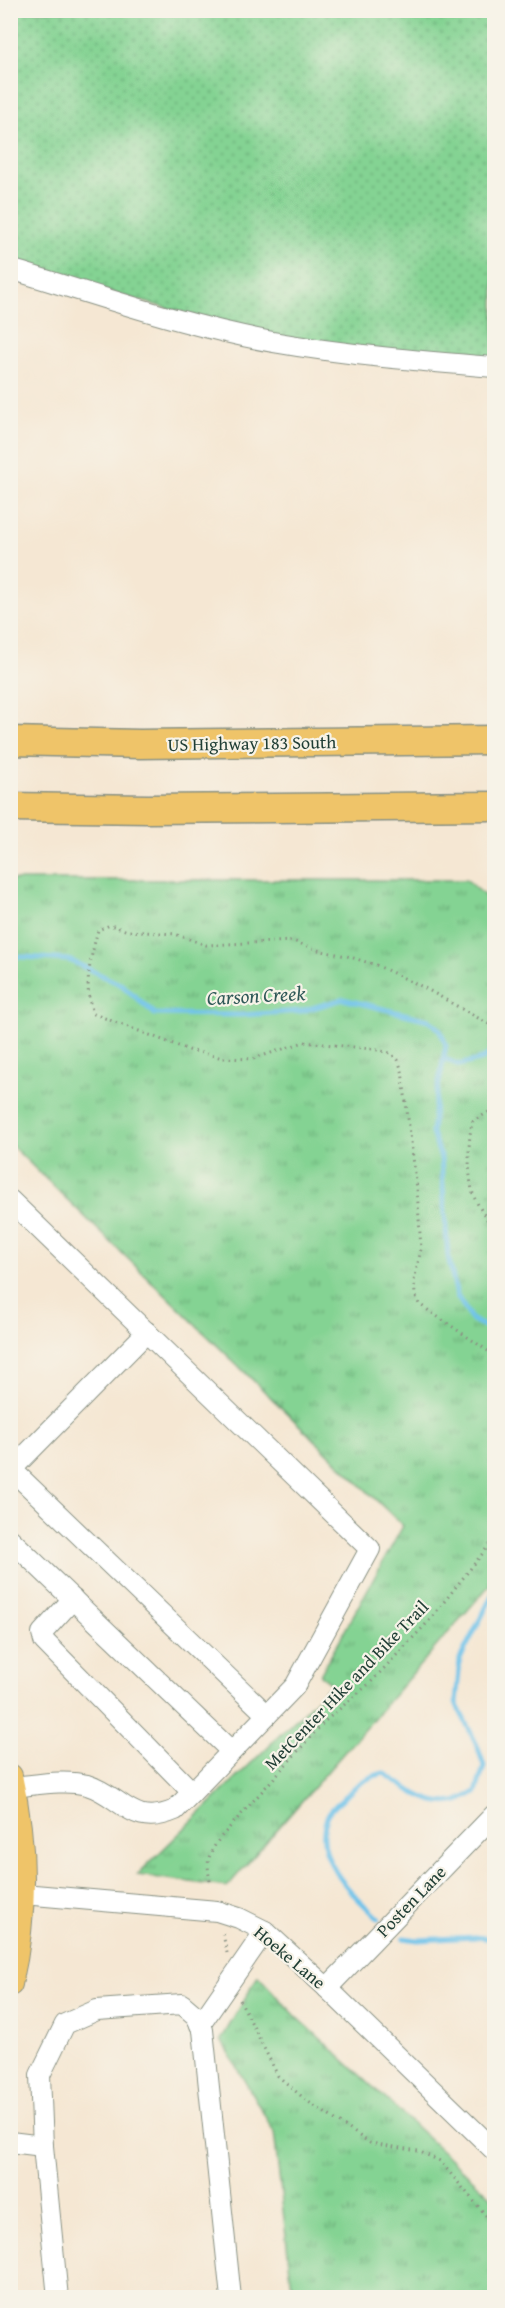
<svg xmlns="http://www.w3.org/2000/svg" width="505" height="2308" viewBox="0 0 505 2308" font-family="'Gentium Book Plus',serif">
	<style>
		.grass { fill: url(#grass-dots); stroke: #528864; stroke-width: 1.5 }
		.park { fill: url(#park-tufts); stroke: #528864; stroke-width: 1.5 }
		.lines { fill: none; stroke-linecap: round; stroke-linejoin: round }
		.stream { stroke: #6ec3ea; stroke-width: 5 }
		.minor-casing { stroke: #8a9284; stroke-width: 22 }
		.major-casing { stroke: #8a9284; stroke-width: 26 }
		.highway-casing { stroke: #8a9284; stroke-width: 31 }
		.path { stroke: #8a9284; stroke-width: 3; stroke-dasharray: 1.5 4.5; stroke-linecap: butt }
		.minor { stroke: #fff; stroke-width: 20 }
		.major { stroke: #efc469; stroke-width: 24 }
		.highway { stroke: #efc469; stroke-width: 28 }
		.labels { text-anchor: middle; dominant-baseline: central; stroke-width: 4.5; stroke-linejoin: round; paint-order: stroke }
		.street-label { font-size: 18px; fill: #1f3d34; stroke: #f7f3e8 }
		.water-label { font-size: 20px; font-style: italic; fill: #2f5858; stroke: #f7f3e8 }
	</style>
	<defs>
		<pattern id="grass-dots" width="8" height="8" patternUnits="userSpaceOnUse" patternTransform="scale(1.5)"><rect width="8" height="8" fill="#84d393"/><path d="M2 2h.1M6 6h.1" fill="none" stroke="#6bac79" stroke-width="1.8" stroke-linecap="round"/></pattern>
		<pattern id="park-tufts" width="24" height="20" patternUnits="userSpaceOnUse" patternTransform="scale(1.5)"><rect width="24" height="20" fill="#84d393"/><path d="M3 7l-1-3M5 7V3M7 7l1-3M15 17l-1-3M17 17v-4M19 17l1-3" fill="none" stroke="#6bac79"/></pattern>
	</defs>
	<rect width="100%" height="100%" fill="#f7f3e8"/>
	<filter id="ink" filterUnits="userSpaceOnUse"><feTurbulence type="fractalNoise" baseFrequency=".0167" numOctaves="2"/><feDisplacementMap in="SourceGraphic" scale="12" xChannelSelector="R" yChannelSelector="G"/><feConvolveMatrix kernelMatrix="1 2 1 2 8 2 1 2 1" color-interpolation-filters="sRGB"/></filter>
	<filter id="wash" filterUnits="userSpaceOnUse"><feTurbulence type="fractalNoise" baseFrequency=".008" numOctaves="4" result="noise"/><feDisplacementMap in="SourceGraphic" scale="24" xChannelSelector="R" yChannelSelector="G"/><feGaussianBlur stdDeviation="1.35" result="paint"/><feColorMatrix in="noise" values="0 0 0 0 0 0 0 0 0 0 0 0 0 0 0 0 0 1.4 0 .05"/><feComposite in="paint" operator="in"/></filter>
	<g filter="url(#wash)">
		<rect width="100%" height="100%" fill="#f5e7d3"/>
		<path class="grass" d="M10 11H494V363L272 338 11 264Z"/>
		<g class="park">
			<path d="M11 880H467L494 904V1580L227 1887 137 1875 332 1684 320 1675 403 1526 11 1145Z"/>
			<path d="M258 1976 295 2015 494 2199V2297H293L274 2132 221 2040Z"/>
		</g>
		<g class="lines">
			<g class="stream">
				<path d="M10 956 69 960 122 985 155 1014 241 1015 302 1011 343 999 429 1020 440 1030 446 1045 435 1104 432 1133 441 1158 448 1256 457 1296 472 1320 494 1331"/>
				<path d="M445 1059 459 1065 483 1059 494 1050"/>
				<path d="M378 1918C351 1893 312 1858 327 1817 329 1811 337 1804 342 1800 356 1785 364 1778 384 1773 404 1786 428 1807 454 1802 461 1801 469 1795 476 1792L484 1766 477 1745 456 1703 460 1659 494 1592"/>
				<path d="M404 1938 418 1940 475 1937 494 1939"/>
			</g>
		</g>
	</g>
	<g filter="url(#ink)">
		<g class="lines">
			<defs>
				<g id="minor">
					<path d="M10 269C97 295 184 326 273 342 347 355 420 361 494 367"/>
					<path d="M10 1200 370 1549 295 1686 175 1810C131 1829 123 1796 87 1785 64 1779 36 1785 13 1787"/>
					<path d="M10 1468 267 1715"/>
					<path d="M10 1471 147 1332"/>
					<path d="M10 1539 231 1751"/>
					<path d="M73 1599 42 1633 44 1641 192 1792"/>
					<path d="M23 1894 217 1911 239 1918 265 1931 327 1988 494 2150"/>
					<path d="M327 1988 494 1815"/>
					<path d="M200 2025 265 1931"/>
					<path d="M10 2142 43 2146 40 2075 65 2024 97 2010 182 2004 196 2016 203 2030 231 2298"/>
					<path d="M43 2146 58 2298"/>
				</g>
				<path id="major" d="M10 1776C26 1845 26 1915 10 1984"/>
				<g id="highway">
					<path d="M10 741 140 744 494 740"/>
					<path d="M10 807 148 809 494 806"/>
				</g>
			</defs>
			<use href="#minor" class="minor-casing"/>
			<use href="#major" class="major-casing"/>
			<use href="#highway" class="highway-casing"/>
			<g class="path">
				<path d="M494 1027 423 987 376 965 347 956 321 951 293 941 206 945 175 934 128 931 110 925 98 930C91 956 82 990 94 1014L189 1050 223 1058 253 1059 304 1042 373 1049 390 1053 398 1060 402 1071 417 1189 421 1249 414 1281 415 1294 419 1304 494 1355"/>
				<path d="M494 1109 473 1121C467 1137 468 1180 474 1197 479 1207 487 1220 494 1229"/>
				<path d="M210 1881C206 1860 208 1855 220 1838L324 1722 370 1683 428 1622 494 1539"/>
				<path d="M223 1934 227 1953"/>
				<path d="M240 2000 278 2076 307 2101 370 2143 418 2151 440 2161 494 2225"/>
			</g>
			<use href="#minor" class="minor"/>
			<use href="#major" class="major"/>
			<use href="#highway" class="highway"/>
		</g>
	</g>
	<g class="labels">
		<g class="street-label">
			<text transform="translate(252 743) rotate(-1)">US Highway 183 South</text>
			<text transform="translate(346 1685) rotate(-46)">MetCenter Hike and Bike Trail</text>
			<text transform="translate(411 1901) rotate(-46)">Posten Lane</text>
			<text transform="translate(290 1957) rotate(40)">Hoeke Lane</text>
		</g>
		<g class="water-label">
			<text transform="translate(256 995) rotate(-3)">Carson Creek</text>
		</g>
	</g>
	<rect width="505" height="2308" fill="none" stroke="#f7f3e8" stroke-width="36"/>
</svg>
